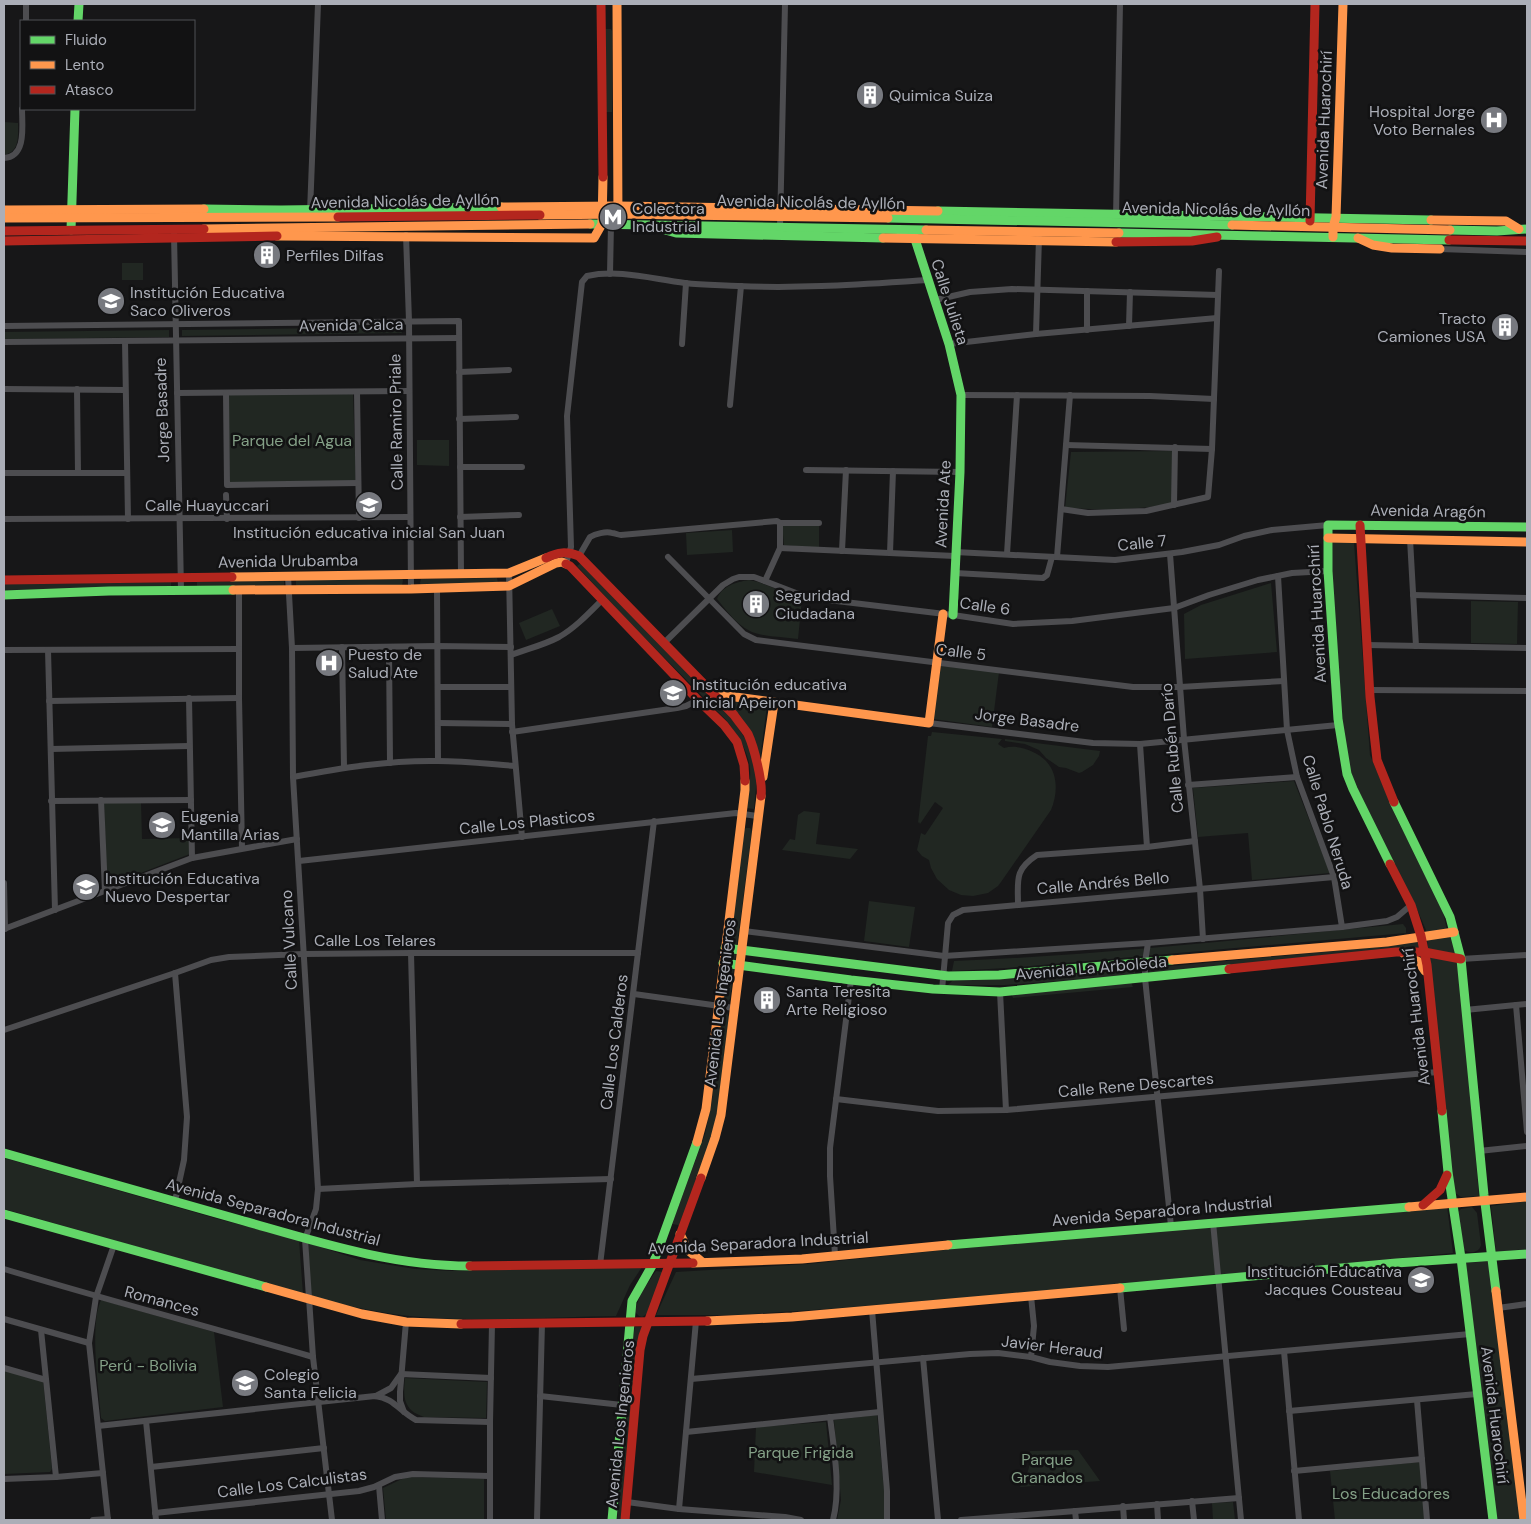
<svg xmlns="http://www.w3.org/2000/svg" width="1531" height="1524" viewBox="0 0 1531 1524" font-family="'DM Sans',sans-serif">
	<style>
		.green { fill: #212722 }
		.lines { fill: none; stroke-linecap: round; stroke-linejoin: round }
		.street { stroke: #4d4d50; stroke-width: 6 }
		.fast { stroke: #63d668; stroke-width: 9 }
		.slow { stroke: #ff974d; stroke-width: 9 }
		.jam { stroke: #b3261e; stroke-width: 9 }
		.labels { text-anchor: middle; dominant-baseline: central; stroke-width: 5; stroke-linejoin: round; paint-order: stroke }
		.poi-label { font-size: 16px; fill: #abaeb7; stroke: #121213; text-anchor: start }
		.street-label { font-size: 16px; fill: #abaeb7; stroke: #121213 }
		.park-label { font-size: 16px; fill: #84a087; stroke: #121213 }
	</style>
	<rect width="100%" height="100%" fill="#171718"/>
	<g class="green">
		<path d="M605 29H611L612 31V112H606Z"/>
		<path d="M4 122 18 123C18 136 20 152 4 155Z"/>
		<rect x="122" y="263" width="21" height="17"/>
		<path d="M402 327V333L182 336V330Z"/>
		<path d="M169 330V337L4 339V332Z"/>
		<path d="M353 394 356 484 230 485 228 395Z"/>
		<path d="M417 440H449V466L417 465Z"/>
		<path d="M1171 451 1173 452V503L1150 507 1115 510 1065 508 1071 452Z"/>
		<path d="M782 524H819V548L784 545Z"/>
		<path d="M732 530 733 552 687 555 686 533Z"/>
		<path d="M1333 540 1354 543 1370 755 1396 817 1442 908 1447 930 1457 955 1461 986 1479 1196 1461 1197 1454 1192 1426 930 1414 902 1354 784 1349 771 1342 724 1331 573Z"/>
		<path d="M581 563 730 716 748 743 757 777 754 809 746 808C748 796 751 782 750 769 748 750 737 734 726 720L629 622 577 566Z"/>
		<path d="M497 578 498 583 421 585 420 583 421 579Z"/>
		<path d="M402 579 403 580 402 586 296 587V580Z"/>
		<path d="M749 580 758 582 802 599 798 639C784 637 768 637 755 633 739 628 727 611 717 599 722 586 736 582 749 580Z"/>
		<path d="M284 581V587H197V582Z"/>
		<path d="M171 582V588L4 590V584Z"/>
		<path d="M1271 583 1277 652 1185 659 1184 614 1201 605Z"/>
		<path d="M1471 601 1518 602 1517 644 1471 643Z"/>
		<path d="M552 609 560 626 526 640 519 623Z"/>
		<path d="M941 666 999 672 992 727 933 719Z"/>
		<path d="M724 700 767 706 760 759 751 732Z"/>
		<path d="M932 732 1002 739 998 744 1004 748C1015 745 1025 748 1035 753 1057 764 1060 788 1051 810L1001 882 998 886 988 893 973 896 961 895 949 890 937 879 931 868 929 860 922 856 917 850 921 833 925 835 943 808 935 802 920 824 919 822 918 823 928 736H931Z"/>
		<path d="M1005 739 1100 751 1099 756 1093 765 1082 772 1079 773 1066 768 1059 767 1046 758 1039 750 1025 744 1005 741Z"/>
		<path d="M1294 781 1330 873 1252 880 1248 833 1198 837 1193 788Z"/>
		<path d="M104 802H141L142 839 189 838 190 854 107 886Z"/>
		<path d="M804 811 820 813 816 844 858 849 850 859 782 850 790 839 795 840 798 815Z"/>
		<path d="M746 828H750L752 831 730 999 728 1001H724L723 998 743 830Z"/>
		<path d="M869 901 915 907 909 947 864 941Z"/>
		<path d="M1403 924 1406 928V933L1007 968 952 971 954 961C1104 955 1253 938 1403 924Z"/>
		<path d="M1419 940V947L1149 974 1150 968 1388 946Z"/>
		<path d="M1134 969 1136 975 1005 985H948L954 979H1006Z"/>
		<path d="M1131 982 1133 987 1013 998 1011 993Z"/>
		<path d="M723 1013H727L729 1016 719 1102 712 1137 680 1228 678 1225 672 1224 705 1134 712 1101 720 1015Z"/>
		<path d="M4 1158 218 1219 299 1240 303 1294 4 1209Z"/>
		<path d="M1527 1201V1249L1496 1252 1491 1206Z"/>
		<path d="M1447 1206 1453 1253 1126 1284 828 1309 736 1315H656L676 1272 808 1264 954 1249Z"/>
		<path d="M1472 1207 1477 1213 1481 1245C1479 1253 1470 1254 1464 1250L1458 1212 1461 1209Z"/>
		<path d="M308 1243 360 1260 415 1269 451 1271 642 1267 630 1285 616 1316C551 1317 486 1322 421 1317 384 1314 347 1306 311 1297Z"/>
		<path d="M1490 1261 1521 1520H1496L1466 1263Z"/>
		<path d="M656 1271 663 1272 648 1313 642 1317 639 1316 635 1312C638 1296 647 1284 656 1271Z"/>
		<path d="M101 1300 214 1332 223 1407 105 1421 101 1418C99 1389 89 1326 101 1300Z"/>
		<path d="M635 1327H642L621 1520H617L631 1347Z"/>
		<path d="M4 1370 43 1379 52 1469 50 1472 4 1474Z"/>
		<path d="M405 1378 487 1382 486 1418 424 1417C403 1410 403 1397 405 1378Z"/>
		<path d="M877 1415 884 1490V1520H837L841 1500 834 1420Z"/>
		<path d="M826 1422 832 1485 754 1472 756 1427Z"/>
		<path d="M1078 1450 1100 1481 1020 1487C1028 1475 1031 1465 1030 1451Z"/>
		<path d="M1420 1462 1426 1520H1335L1330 1471Z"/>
		<path d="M406 1477 484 1479V1520H386L383 1488Z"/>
		<path d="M1233 1502 1235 1520H1213L1212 1503Z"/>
	</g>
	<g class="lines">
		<g class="street">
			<path d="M26 21V4"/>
			<path d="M4 158C27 157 22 125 22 109"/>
			<path d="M310 212 318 4"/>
			<path d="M1116 217 1120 4"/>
			<path d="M780 227 785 4"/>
			<path d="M174 234 181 590"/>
			<path d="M406 235 409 321 411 589"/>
			<path d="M1440 249 1527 252"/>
			<path d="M610 274 611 224"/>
			<path d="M935 300 970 292 1012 289 1218 295"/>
			<path d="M4 326 459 321 461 574"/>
			<path d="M1129 326 1130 292"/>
			<path d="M1087 330V291"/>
			<path d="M1036 334 1039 238"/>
			<path d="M125 341 128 519"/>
			<path d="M4 342 459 338"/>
			<path d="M682 344 686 283"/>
			<path d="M949 344 1036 334 1217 318"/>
			<path d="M459 372 509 370"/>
			<path d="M4 389 125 390"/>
			<path d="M77 389 78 473"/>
			<path d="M357 392 359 518"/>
			<path d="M177 393 409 391"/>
			<path d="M226 393 227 485 358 483"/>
			<path d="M961 395 1150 396 1214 399"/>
			<path d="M730 405 741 286"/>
			<path d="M459 419 516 417"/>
			<path d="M1066 445 1212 449"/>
			<path d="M460 467H522"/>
			<path d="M806 470 960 472"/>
			<path d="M4 473H127"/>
			<path d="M226 495 227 519"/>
			<path d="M1174 505 1175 447"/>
			<path d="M1061 509 1088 513 1146 511 1208 497 1212 449 1219 271"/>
			<path d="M460 517 519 515"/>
			<path d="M4 519 410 517"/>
			<path d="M780 523H819"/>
			<path d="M1410 539 1416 646"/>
			<path d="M780 548 955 556"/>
			<path d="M842 551 846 470"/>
			<path d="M955 552 1115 560 1182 552 1219 545 1244 536 1272 530 1328 525"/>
			<path d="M890 553 893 471"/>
			<path d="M1007 554 1017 395"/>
			<path d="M1170 554 1184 739 1200 889 1203 939"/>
			<path d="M579 556 590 537C595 534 606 531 612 533 615 533 618 535 621 535L777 521 780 523V548L765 581"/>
			<path d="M668 557 744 634 756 640 1133 687H1180L1284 681"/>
			<path d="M1057 557 1070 395"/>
			<path d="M566 563 571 547 567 416 582 282 587 276C619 269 652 279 685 283 702 285 720 285 738 286 801 289 864 284 928 280"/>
			<path d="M509 573 512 724 522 837"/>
			<path d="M955 573 1043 578 1047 575 1052 557"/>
			<path d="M288 576 292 648 293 777 318 1189 316 1209 305 1239 313 1357 332 1520"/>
			<path d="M1278 576 1287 730 1297 777 1334 877 1342 927"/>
			<path d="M437 588 438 761"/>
			<path d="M239 590V698L242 848"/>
			<path d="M1413 595 1527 598"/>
			<path d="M663 644 723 585 733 579 739 577H754L796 593 820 599 953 615 1013 624 1072 621 1174 608 1209 595 1258 580 1292 573 1328 571"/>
			<path d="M1367 645 1527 648"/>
			<path d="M342 647 344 767"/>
			<path d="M292 648 437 646 511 647"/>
			<path d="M389 648 390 763"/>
			<path d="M4 650 239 649"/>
			<path d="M48 650 55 910"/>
			<path d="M511 655C527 649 544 645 559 637 575 628 589 613 602 600"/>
			<path d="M438 687H511"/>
			<path d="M1369 690 1527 691"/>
			<path d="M189 698 192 858"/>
			<path d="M49 701 239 698"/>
			<path d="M438 723 512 724"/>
			<path d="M929 723 1093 743 1140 744 1338 725"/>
			<path d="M512 732 677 708 686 706 698 700"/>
			<path d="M1140 744 1147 847"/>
			<path d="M51 749 189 746"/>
			<path d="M293 777C341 768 389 760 438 761 463 761 489 764 515 766"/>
			<path d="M1188 785 1297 777"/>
			<path d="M101 800 105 891"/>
			<path d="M51 801 191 800"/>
			<path d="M299 861 736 813 757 816"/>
			<path d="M4 883 5 929"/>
			<path d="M1018 905C1018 880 1014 870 1037 855L1147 847 1195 841"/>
			<path d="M4 929 192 858 297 839"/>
			<path d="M744 931 944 956 1148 943 1342 927 1387 921 1397 917 1411 905"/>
			<path d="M1148 943 1145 962V978L1171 1226"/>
			<path d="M411 953 417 1184"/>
			<path d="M1461 959 1527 955"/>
			<path d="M942 990 948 923 953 915 963 910 1334 877"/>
			<path d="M1000 992 1006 1110"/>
			<path d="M634 994 734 1008"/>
			<path d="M1516 1005 1527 1132"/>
			<path d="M1465 1010 1527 1004"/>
			<path d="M4 1030 175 973 211 960 229 957 303 954 411 953H638"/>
			<path d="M836 1099 938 1111 1006 1110 1438 1072"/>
			<path d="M1479 1151 1527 1146"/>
			<path d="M318 1189 417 1184 611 1179"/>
			<path d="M175 1201 184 1160 187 1117 175 973"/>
			<path d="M1213 1222 1241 1520"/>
			<path d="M835 1255 830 1176V1148L851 980"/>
			<path d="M600 1265 654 821"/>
			<path d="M4 1269C106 1300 210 1327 313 1357"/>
			<path d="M1120 1288 1124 1329"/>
			<path d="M1498 1308 1527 1304"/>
			<path d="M872 1310 887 1491V1520"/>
			<path d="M4 1319 89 1343"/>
			<path d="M41 1330 56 1477"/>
			<path d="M1284 1351 1299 1520"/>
			<path d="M1031 1357 1034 1326 1031 1296"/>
			<path d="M923 1358 938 1520"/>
			<path d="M4 1368 46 1380"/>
			<path d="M691 1379 970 1354 998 1353 1031 1357 1050 1362 1080 1366 1108 1367 1470 1334"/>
			<path d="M376 1396 391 1388 401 1374 491 1378"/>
			<path d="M540 1396 622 1405"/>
			<path d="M1417 1400 1427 1520"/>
			<path d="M1289 1411 1477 1394"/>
			<path d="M404 1412 400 1401V1392L406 1322"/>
			<path d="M830 1417C834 1450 841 1489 833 1520"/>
			<path d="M146 1421 156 1520"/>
			<path d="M98 1426 375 1396C394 1398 400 1412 416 1420L490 1422"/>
			<path d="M686 1432 880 1412"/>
			<path d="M151 1467 324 1448"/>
			<path d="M1294 1471 1422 1459"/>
			<path d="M4 1479 56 1477 103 1473"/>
			<path d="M379 1486 382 1520"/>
			<path d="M1192 1501 1194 1520"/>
			<path d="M627 1502 679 1509 785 1517 801 1520"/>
			<path d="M1157 1504 1158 1520"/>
			<path d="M1123 1506 1124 1520"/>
			<path d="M679 1509 696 1321"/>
			<path d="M1075 1511 1076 1520"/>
			<path d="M155 1513 359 1491 374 1487 395 1477 413 1474 489 1476"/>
			<path d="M93 1520 108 1519"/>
			<path d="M108 1520 89 1343 96 1297 114 1245"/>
			<path d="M490 1520V1422L492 1324"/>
			<path d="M537 1520 542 1323"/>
			<path d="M961 1520 1239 1498"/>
		</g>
		<g class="fast">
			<path d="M78 21 79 4"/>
			<path d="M204 209 281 210 501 207"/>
			<path d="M938 211 1431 220"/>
			<path d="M888 218 1232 225"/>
			<path d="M590 224 926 230"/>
			<path d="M651 226 676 233 883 238"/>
			<path d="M71 230 75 109"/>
			<path d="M1450 230 1497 231 1527 229"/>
			<path d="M913 233 949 344 961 395 960 472 953 615"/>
			<path d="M1119 233 1449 240"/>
			<path d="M4 595 109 591 233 590"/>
			<path d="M1394 802 1450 917 1461 959 1484 1195 1496 1291"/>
			<path d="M1390 864 1353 789 1347 774 1338 719 1328 571V525L1527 527"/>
			<path d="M725 948 948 976 999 975 1172 960"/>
			<path d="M723 963 851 980 933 989 1000 992 1229 969"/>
			<path d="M1442 1111 1448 1172 1461 1258 1493 1520"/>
			<path d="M4 1153C84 1176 164 1199 244 1221 318 1242 392 1266 470 1266"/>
			<path d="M4 1214 266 1287"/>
			<path d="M948 1245 1409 1207"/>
			<path d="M1120 1288 1396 1263 1527 1254"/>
			<path d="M612 1520 632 1301 653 1264 697 1142"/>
		</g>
		<g class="slow">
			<path d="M617 4 618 224"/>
			<path d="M501 207 618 206 938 211"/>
			<path d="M4 210 204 209"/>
			<path d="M540 215 618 214 888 218"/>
			<path d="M4 218 338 217"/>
			<path d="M1431 220 1506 221 1519 229"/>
			<path d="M1232 225 1450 230"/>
			<path d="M204 229 590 224"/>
			<path d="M926 230 1119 233"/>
			<path d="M277 236 594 238 602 224 603 177"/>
			<path d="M1333 237V227L1336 217 1343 4"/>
			<path d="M883 238 1116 242"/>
			<path d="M1358 238 1373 245 1392 248 1440 249"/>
			<path d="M1328 538 1527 542"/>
			<path d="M232 577 509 573 546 558"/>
			<path d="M233 590 411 589 509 586 556 563 562 562 566 564"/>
			<path d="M713 694 929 723 943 614"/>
			<path d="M763 777 774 703"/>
			<path d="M1403 953 1419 962 1425 971"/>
			<path d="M1172 960 1387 942 1454 932"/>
			<path d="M697 1142 706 1109 745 790V781"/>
			<path d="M701 1178 715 1138 721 1115 761 796"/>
			<path d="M1409 1207 1527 1197"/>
			<path d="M680 1234 688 1250 702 1262"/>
			<path d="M693 1263 802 1259 948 1245"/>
			<path d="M266 1287 362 1314 406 1322 461 1324"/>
			<path d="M1496 1291 1524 1520"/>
			<path d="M707 1321 792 1317 1120 1288"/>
		</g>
		<g class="jam">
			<path d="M601 4 603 177"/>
			<path d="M338 217 540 215"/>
			<path d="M1310 221 1315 4"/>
			<path d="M4 231 204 229"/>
			<path d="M1449 240 1527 241"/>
			<path d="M4 241 277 236"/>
			<path d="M1116 242 1192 241 1217 237"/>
			<path d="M1360 525 1370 697 1377 760 1394 802"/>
			<path d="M546 558C558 552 566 551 579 556L734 715C738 721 744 728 748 734 754 747 763 782 761 796"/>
			<path d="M566 564 570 566 698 700 724 725 737 742 744 765 745 781"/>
			<path d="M4 580 232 577"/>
			<path d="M1390 864 1411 905 1421 936 1427 965 1442 1111"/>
			<path d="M1229 969 1396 952H1424L1461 959"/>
			<path d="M1423 1205 1440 1190 1447 1175"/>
			<path d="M470 1266 693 1263"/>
			<path d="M461 1324 707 1321"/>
			<path d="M625 1520 640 1350 643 1336 701 1178"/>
		</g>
	</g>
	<defs>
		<symbol id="building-disc" viewBox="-11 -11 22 22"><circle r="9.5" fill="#77797f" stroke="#121213"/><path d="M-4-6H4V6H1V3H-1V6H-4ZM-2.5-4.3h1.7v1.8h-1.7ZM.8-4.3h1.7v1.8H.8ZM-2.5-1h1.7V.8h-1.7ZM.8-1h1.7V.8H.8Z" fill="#fff"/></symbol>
		<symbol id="hospital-disc" viewBox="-11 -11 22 22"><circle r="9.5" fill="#77797f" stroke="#121213"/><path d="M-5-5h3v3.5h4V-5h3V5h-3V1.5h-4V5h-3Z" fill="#fff"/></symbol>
		<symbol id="metro-disc" viewBox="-11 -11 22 22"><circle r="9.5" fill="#77797f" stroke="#121213"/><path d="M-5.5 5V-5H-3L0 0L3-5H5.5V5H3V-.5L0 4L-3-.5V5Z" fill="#fff"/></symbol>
		<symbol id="school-disc" viewBox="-11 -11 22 22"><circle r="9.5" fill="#77797f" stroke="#121213"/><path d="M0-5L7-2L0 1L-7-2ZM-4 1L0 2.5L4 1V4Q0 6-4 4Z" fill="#fff"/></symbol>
	</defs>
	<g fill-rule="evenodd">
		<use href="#building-disc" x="854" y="79" width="32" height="32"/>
		<use href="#hospital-disc" x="1478" y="104" width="32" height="32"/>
		<use href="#metro-disc" x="597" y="201" width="32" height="32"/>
		<use href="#building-disc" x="251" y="239" width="32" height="32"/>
		<use href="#school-disc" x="95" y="285" width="32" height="32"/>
		<use href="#building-disc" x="1489" y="311" width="32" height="32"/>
		<use href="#school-disc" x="353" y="489" width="32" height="32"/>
		<use href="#building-disc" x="740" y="588" width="32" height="32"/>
		<use href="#hospital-disc" x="313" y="647" width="32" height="32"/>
		<use href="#school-disc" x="657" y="677" width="32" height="32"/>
		<use href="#school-disc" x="146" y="809" width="32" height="32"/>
		<use href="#school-disc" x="70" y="871" width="32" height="32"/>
		<use href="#building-disc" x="751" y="984" width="32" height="32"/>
		<use href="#school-disc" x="1405" y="1264" width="32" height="32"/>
		<use href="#school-disc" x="229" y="1367" width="32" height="32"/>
	</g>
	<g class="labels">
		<g class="poi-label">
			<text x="889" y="95">Quimica Suiza</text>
			<text x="1475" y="111" text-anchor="end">Hospital Jorge<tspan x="1475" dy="18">Voto Bernales</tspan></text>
			<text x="632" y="208">Colectora<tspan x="632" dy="18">Industrial</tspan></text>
			<text x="286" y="255">Perfiles Dilfas</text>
			<text x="130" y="292">Institución Educativa<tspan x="130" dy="18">Saco Oliveros</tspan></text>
			<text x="1486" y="318" text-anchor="end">Tracto<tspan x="1486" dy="18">Camiones USA</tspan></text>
			<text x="369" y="532" text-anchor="middle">Institución educativa inicial San Juan</text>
			<text x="775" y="595">Seguridad<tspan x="775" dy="18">Ciudadana</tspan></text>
			<text x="348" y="654">Puesto de<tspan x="348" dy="18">Salud Ate</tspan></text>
			<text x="692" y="684">Institución educativa<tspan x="692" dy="18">inicial Apeiron</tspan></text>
			<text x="181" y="816">Eugenia<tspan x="181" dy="18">Mantilla Arias</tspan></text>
			<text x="105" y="878">Institución Educativa<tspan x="105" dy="18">Nuevo Despertar</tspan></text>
			<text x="786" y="991">Santa Teresita<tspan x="786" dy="18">Arte Religioso</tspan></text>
			<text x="1402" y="1271" text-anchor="end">Institución Educativa<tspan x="1402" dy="18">Jacques Cousteau</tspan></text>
			<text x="264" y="1374">Colegio<tspan x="264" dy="18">Santa Felicia</tspan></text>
		</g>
		<g class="street-label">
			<text transform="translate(1324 120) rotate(-88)">Avenida Huarochirí</text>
			<text transform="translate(405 201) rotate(-1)">Avenida Nicolás de Ayllón</text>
			<text transform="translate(811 202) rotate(1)">Avenida Nicolás de Ayllón</text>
			<text transform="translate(1216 209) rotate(1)">Avenida Nicolás de Ayllón</text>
			<text transform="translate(950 302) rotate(72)">Calle Julieta</text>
			<text transform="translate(351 325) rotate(-1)">Avenida Calca</text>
			<text transform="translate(162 410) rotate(-92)">Jorge Basadre</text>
			<text transform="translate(396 422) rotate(-91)">Calle Ramiro Priale</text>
			<text transform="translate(943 504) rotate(-87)">Avenida Ate</text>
			<text x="207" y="505">Calle Huayuccari</text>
			<text transform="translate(1428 511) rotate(1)">Avenida Aragón</text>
			<text transform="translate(1142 543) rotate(-6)">Calle 7</text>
			<text transform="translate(288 561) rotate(-1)">Avenida Urubamba</text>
			<text transform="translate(985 606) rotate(8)">Calle 6</text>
			<text transform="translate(1317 614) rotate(-93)">Avenida Huarochirí</text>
			<text transform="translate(961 652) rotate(7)">Calle 5</text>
			<text transform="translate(1027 720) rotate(7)">Jorge Basadre</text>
			<text transform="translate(1172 748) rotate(-95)">Calle Rubén Darío</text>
			<text transform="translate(527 822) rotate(-6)">Calle Los Plasticos</text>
			<text transform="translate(1328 822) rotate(73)">Calle Pablo Neruda</text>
			<text transform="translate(1103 883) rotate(-5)">Calle Andrés Bello</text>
			<text transform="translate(289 940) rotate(-93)">Calle Vulcano</text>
			<text x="375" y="940">Calle Los Telares</text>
			<text transform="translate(1091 968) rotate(-5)">Avenida La Arboleda</text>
			<text transform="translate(720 1003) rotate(-83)">Avenida Los Ingenieros</text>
			<text transform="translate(1416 1017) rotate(-97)">Avenida Huarochirí</text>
			<text transform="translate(614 1042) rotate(-83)">Calle Los Calderos</text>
			<text transform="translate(1136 1085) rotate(-5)">Calle Rene Descartes</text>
			<text transform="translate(1162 1211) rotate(-5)">Avenida Separadora Industrial</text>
			<text transform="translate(273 1212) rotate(15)">Avenida Separadora Industrial</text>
			<text transform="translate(758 1243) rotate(-3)">Avenida Separadora Industrial</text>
			<text transform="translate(162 1301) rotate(15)">Romances</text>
			<text transform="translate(1052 1347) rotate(7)">Javier Heraud</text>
			<text transform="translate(1495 1415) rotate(83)">Avenida Huarochirí</text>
			<text transform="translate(620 1424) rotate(-84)">Avenida Los Ingenieros</text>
			<text transform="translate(292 1483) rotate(-7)">Calle Los Calculistas</text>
		</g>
		<g class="park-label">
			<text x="292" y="440">Parque del Agua</text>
			<text x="148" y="1365">Perú - Bolivia</text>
			<text x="801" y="1452">Parque Frigida</text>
			<text x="1047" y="1459">Parque<tspan x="1047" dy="18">Granados</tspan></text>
			<text x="1391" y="1493">Los Educadores</text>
		</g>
	</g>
	<rect width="1531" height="1524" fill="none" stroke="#abaeb7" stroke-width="10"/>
	<rect x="20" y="20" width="175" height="90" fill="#121213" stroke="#4f5055"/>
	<rect x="30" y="36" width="25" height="8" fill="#63d668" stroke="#4f5055"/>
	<text x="65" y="45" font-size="15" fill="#abaeb7">Fluido</text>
	<rect x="30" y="61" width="25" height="8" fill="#ff974d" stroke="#4f5055"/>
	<text x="65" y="70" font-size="15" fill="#abaeb7">Lento</text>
	<rect x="30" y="86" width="25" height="8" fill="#b3261e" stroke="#4f5055"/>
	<text x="65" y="95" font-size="15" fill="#abaeb7">Atasco</text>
</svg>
